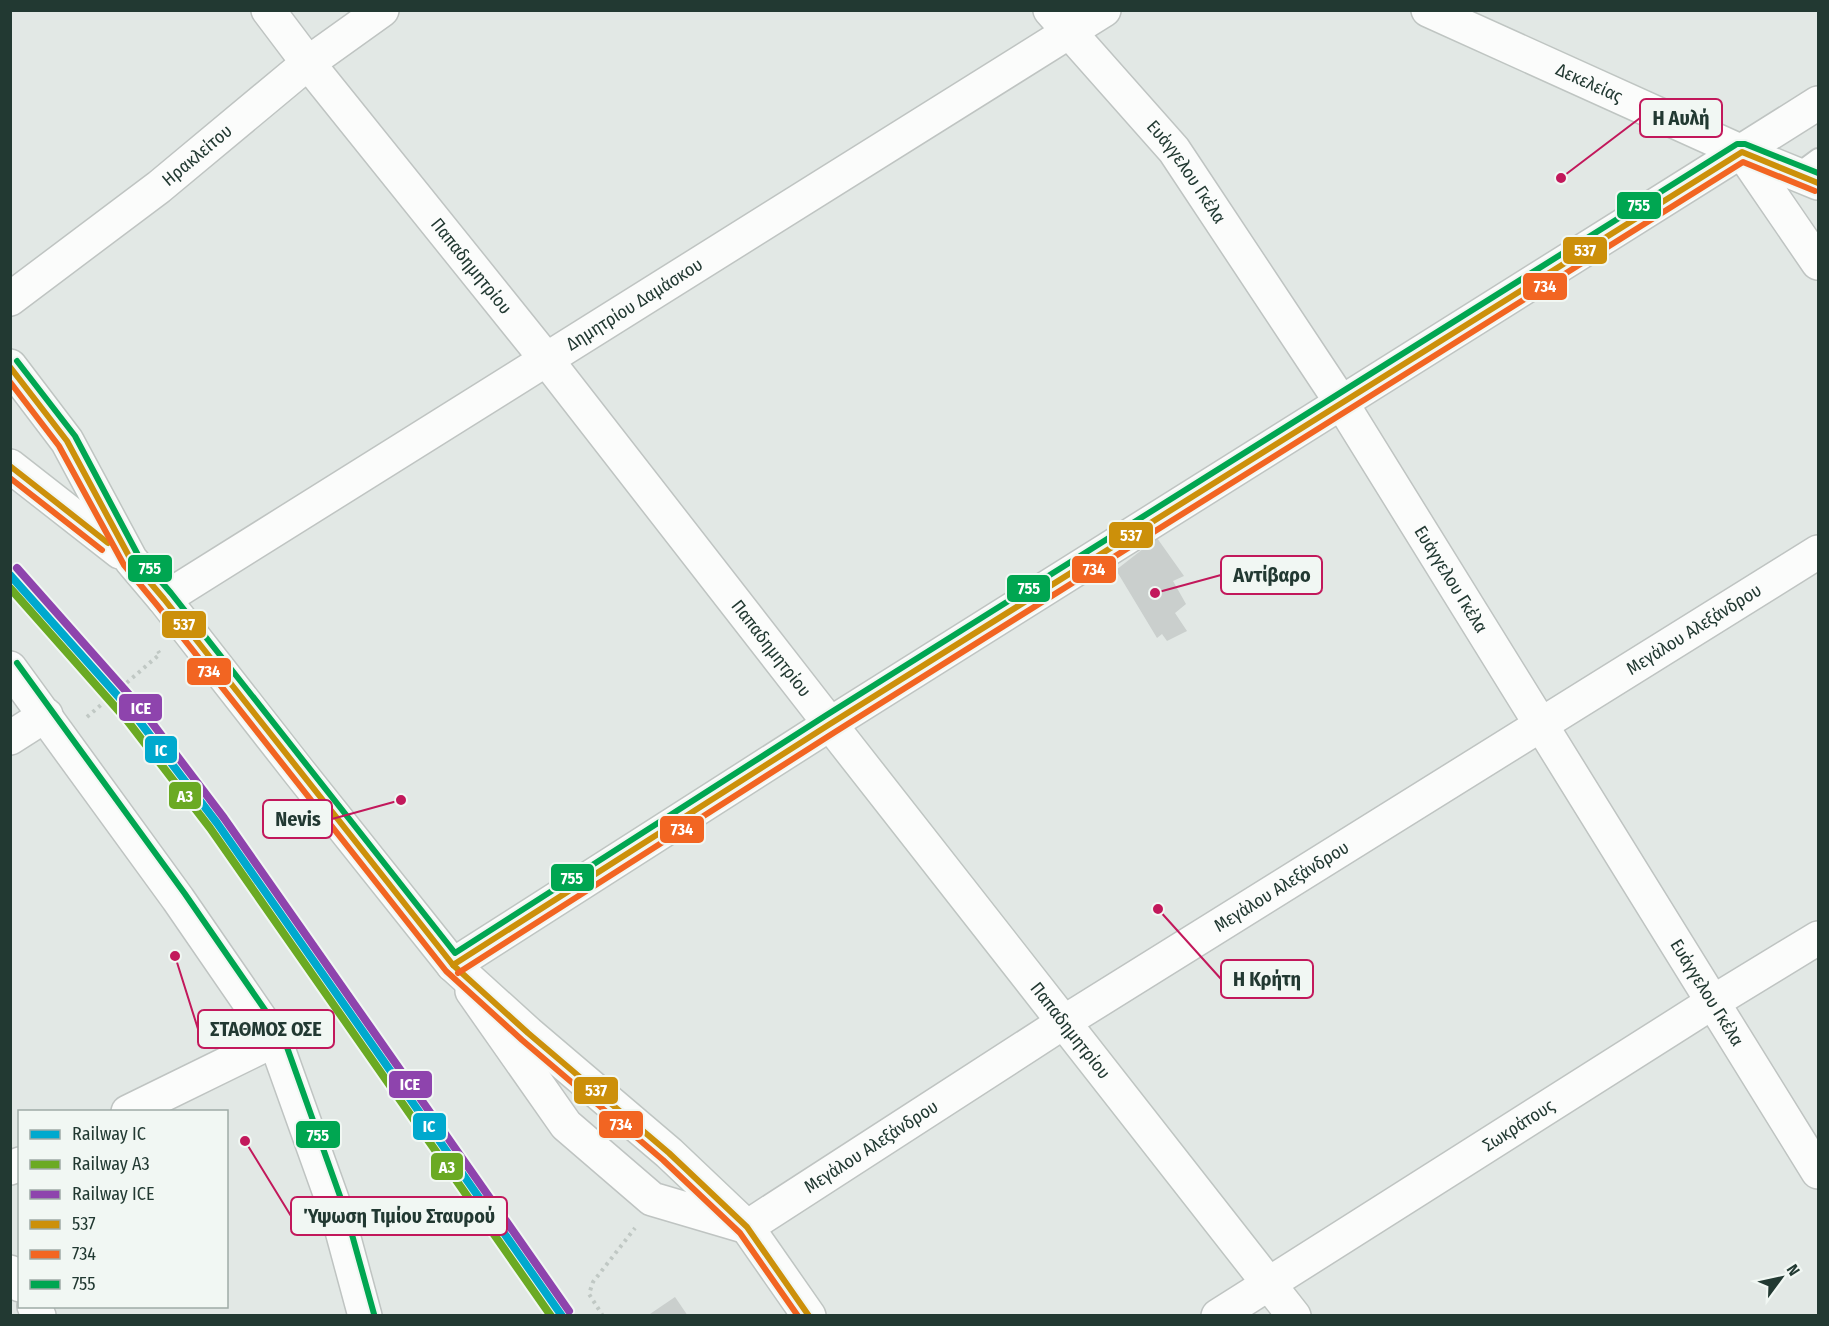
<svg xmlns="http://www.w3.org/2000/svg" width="1829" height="1326" viewBox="0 0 1829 1326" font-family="'Fira Sans Condensed',sans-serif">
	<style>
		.building { fill: #cacfcd }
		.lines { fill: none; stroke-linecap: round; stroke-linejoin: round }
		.lane-casing { stroke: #bfc4c2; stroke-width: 20 }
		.street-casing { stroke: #bfc4c2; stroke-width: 36 }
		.secondary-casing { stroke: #bfc5c2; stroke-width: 36 }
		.path { stroke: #c0c8c4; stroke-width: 4; stroke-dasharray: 3 4.5; stroke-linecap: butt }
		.lane { stroke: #fbfcfb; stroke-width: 16 }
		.street { stroke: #fbfcfb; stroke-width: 33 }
		.secondary { stroke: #fbfcfb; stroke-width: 33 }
		.bus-1-casing { stroke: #f1f7f3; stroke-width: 10 }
		.bus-2-casing { stroke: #f1f7f3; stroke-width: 10 }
		.bus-3-casing { stroke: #f1f7f3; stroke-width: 10 }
		.bus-1 { stroke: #cc900a; stroke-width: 6 }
		.bus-2 { stroke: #f26522; stroke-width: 6 }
		.bus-3 { stroke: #00a651; stroke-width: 6 }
		.rail-1-casing { stroke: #f1f7f3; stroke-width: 12 }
		.rail-2-casing { stroke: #f1f7f3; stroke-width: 12 }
		.rail-3-casing { stroke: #f1f7f3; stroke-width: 12 }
		.rail-1 { stroke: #00a9ce; stroke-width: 8 }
		.rail-2 { stroke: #6baa23; stroke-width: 8 }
		.rail-3 { stroke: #8e44ad; stroke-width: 8 }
		.labels { text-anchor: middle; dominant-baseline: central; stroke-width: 4.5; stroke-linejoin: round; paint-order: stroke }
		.street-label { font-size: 18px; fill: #223932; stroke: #f1f7f3 }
		.leader { fill: none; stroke: #c2185b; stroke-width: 2 }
		.callout-dot { fill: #c2185b; stroke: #f1f7f3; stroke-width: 2 }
		.callout { fill: #f1f7f3; stroke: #c2185b; stroke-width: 2 }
		.callout-label { font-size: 20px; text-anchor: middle; font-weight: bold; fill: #223932 }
		.line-badge { stroke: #f1f7f3; stroke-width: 2 }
		.badge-label { font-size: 16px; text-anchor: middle; font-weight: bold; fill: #fff }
	</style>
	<rect width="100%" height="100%" fill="#e2e8e5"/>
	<g class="building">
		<path d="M1157 538 1184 576 1173 581 1186 604 1175 613 1187 631 1167 641 1162 634 1157 638 1116 570Z"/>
		<path d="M675 1297 688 1316H647Z"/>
	</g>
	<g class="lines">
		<defs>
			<path id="lane" d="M1795 174 1818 157"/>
			<g id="street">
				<path id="s1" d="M268 10 308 63 546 359 830 724 1818 103"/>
				<path id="s2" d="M1050 10 1174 150 1341 402 1818 1172"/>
				<path d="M1742 152 1818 263"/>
				<path id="s3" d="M10 299 159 187 308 63 382 10"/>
				<path id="s4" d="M164 599 1104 10"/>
				<path d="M10 668 178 899 275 1040 338 1216 365 1316"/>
				<path d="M10 738 46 715"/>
				<path id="s5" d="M472 991 566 1125 652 1199 747 1227 1064 1022 1818 552"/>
				<path d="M128 1112 275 1040"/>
				<path d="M10 1168 20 1164"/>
				<path d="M10 1272 20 1285"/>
				<path d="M34 1306 39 1316"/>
				<path id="s6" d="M1218 1316 1713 1002 1818 938"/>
			</g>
			<g id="secondary">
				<path id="s7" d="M1428 10 1742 152 1818 183"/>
				<path d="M10 366 67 441 131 560 164 599 300 773 453 965 528 1033 669 1153 747 1227 809 1316"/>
				<path d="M10 466 120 552"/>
				<path id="s8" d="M453 965 830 724 1294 1316"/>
			</g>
		</defs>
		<use href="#lane" class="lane-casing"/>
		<use href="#street" class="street-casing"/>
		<use href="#secondary" class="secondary-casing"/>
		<g class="path">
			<path d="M87 717 160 654 158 651"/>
			<path d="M603 1316 589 1294 593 1282 635 1228"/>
		</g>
		<use href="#lane" class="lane"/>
		<use href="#street" class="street"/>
		<use href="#secondary" class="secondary"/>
		<defs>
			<g id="bus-1">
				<path d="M10 367 67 441 131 560 164 599 453 965 528 1033 669 1153 747 1227 809 1316"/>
				<path d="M10 466 108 543"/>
				<path d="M453 965 830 724 1742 152 1818 183"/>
			</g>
			<g id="bus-2">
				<path d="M10 382 59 446 124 565 157 605 446 971 522 1040 663 1160 740 1233 798 1316"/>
				<path d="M10 478 102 550"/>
				<path d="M458 973 835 732 1743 162 1815 191"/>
			</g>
			<g id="bus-3">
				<path d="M17 361 75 436 138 555 171 593 455 953 825 716 1737 144H1745L1818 173"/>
				<path d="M17 663 185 894 283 1036 346 1213 374 1314"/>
			</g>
		</defs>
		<use href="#bus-1" class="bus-1-casing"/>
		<use href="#bus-2" class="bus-2-casing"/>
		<use href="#bus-3" class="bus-3-casing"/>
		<use href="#bus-1" class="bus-1"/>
		<use href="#bus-2" class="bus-2"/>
		<use href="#bus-3" class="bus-3"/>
		<defs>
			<path id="rail-1" d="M10 575 133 713 217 823 562 1316"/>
			<path id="rail-2" d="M10 588 126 719 210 828 551 1316"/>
			<path id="rail-3" d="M17 568 140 707 224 818 569 1311"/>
		</defs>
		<use href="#rail-1" class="rail-1-casing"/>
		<use href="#rail-2" class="rail-2-casing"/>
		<use href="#rail-3" class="rail-3-casing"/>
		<use href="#rail-1" class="rail-1"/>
		<use href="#rail-2" class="rail-2"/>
		<use href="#rail-3" class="rail-3"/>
	</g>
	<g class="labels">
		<g class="street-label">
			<text stroke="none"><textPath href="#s7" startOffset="177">Δεκελείας</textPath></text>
			<text stroke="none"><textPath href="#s3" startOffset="236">Ηρακλείτου</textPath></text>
			<text stroke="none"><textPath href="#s2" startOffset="212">Ευάγγελου Γκέλα</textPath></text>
			<text stroke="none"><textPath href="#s1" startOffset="327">Παπαδημητρίου</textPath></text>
			<text stroke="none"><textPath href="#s4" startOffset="555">Δημητρίου Δαμάσκου</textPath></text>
			<text stroke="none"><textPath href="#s2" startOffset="698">Ευάγγελου Γκέλα</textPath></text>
			<text stroke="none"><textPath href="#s5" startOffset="1496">Μεγάλου Αλεξάνδρου</textPath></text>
			<text stroke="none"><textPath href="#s1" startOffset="813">Παπαδημητρίου</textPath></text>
			<text stroke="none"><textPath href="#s5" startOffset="1010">Μεγάλου Αλεξάνδρου</textPath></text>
			<text stroke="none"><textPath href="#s2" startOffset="1184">Ευάγγελου Γκέλα</textPath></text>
			<text stroke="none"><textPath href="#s8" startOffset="837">Παπαδημητρίου</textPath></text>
			<text stroke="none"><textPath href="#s6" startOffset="356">Σωκράτους</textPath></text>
			<text stroke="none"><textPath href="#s5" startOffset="524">Μεγάλου Αλεξάνδρου</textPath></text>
		</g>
	</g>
	<path class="leader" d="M1561 178L1640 118M1155 593L1221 575M401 800L332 819M1158 909L1221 979M175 956L198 1029M245 1141L291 1216"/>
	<g class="callout-dot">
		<circle cx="1561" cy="178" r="6"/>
		<circle cx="1155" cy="593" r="6"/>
		<circle cx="401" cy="800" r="6"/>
		<circle cx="1158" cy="909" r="6"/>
		<circle cx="175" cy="956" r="6"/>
		<circle cx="245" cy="1141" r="6"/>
	</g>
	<g class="callout">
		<rect x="1640" y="99" width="82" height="38" rx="6"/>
		<rect x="1221" y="556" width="101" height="38" rx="6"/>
		<rect x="263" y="800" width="69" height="38" rx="6"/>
		<rect x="1221" y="960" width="92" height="38" rx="6"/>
		<rect x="198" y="1010" width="136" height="38" rx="6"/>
		<rect x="291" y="1197" width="216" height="38" rx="6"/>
	</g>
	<g class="callout-label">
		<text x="1681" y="125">Η Αυλή</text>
		<text x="1272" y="582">Αντίβαρο</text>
		<text x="298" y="826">Nevis</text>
		<text x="1267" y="986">Η Κρήτη</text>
		<text x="266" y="1036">ΣΤΑΘΜΟΣ ΟΣΕ</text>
		<text x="399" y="1223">Ύψωση Τιμίου Σταυρού</text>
	</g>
	<g class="line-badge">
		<rect x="1616" y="191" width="46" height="29" rx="6" fill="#00a651"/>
		<rect x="1562" y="236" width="46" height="29" rx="6" fill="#cc900a"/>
		<rect x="1522" y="272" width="46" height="29" rx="6" fill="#f26522"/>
		<rect x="1108" y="521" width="46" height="28" rx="6" fill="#cc900a"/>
		<rect x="127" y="554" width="46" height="29" rx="6" fill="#00a651"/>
		<rect x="1071" y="555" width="46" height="29" rx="6" fill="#f26522"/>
		<rect x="1006" y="574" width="45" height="29" rx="6" fill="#00a651"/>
		<rect x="161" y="610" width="46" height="29" rx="6" fill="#cc900a"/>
		<rect x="186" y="657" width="46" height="29" rx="6" fill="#f26522"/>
		<rect x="118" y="693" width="45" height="29" rx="6" fill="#8e44ad"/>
		<rect x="144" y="735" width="34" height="29" rx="6" fill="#00a9ce"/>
		<rect x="168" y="781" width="34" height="29" rx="6" fill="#6baa23"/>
		<rect x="659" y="815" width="46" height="29" rx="6" fill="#f26522"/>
		<rect x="550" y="863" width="45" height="29" rx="6" fill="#00a651"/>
		<rect x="388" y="1070" width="45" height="29" rx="6" fill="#8e44ad"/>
		<rect x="573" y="1076" width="46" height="29" rx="6" fill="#cc900a"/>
		<rect x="598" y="1110" width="46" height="29" rx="6" fill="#f26522"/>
		<rect x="412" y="1112" width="35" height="29" rx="6" fill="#00a9ce"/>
		<rect x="295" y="1120" width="46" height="29" rx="6" fill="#00a651"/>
		<rect x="430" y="1152" width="34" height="29" rx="6" fill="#6baa23"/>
	</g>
	<g class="badge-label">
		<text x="1639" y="211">755</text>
		<text x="1585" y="256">537</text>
		<text x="1545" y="292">734</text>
		<text x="1131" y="541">537</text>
		<text x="150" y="574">755</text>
		<text x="1094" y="575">734</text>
		<text x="1029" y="594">755</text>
		<text x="184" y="630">537</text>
		<text x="209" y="677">734</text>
		<text x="141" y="714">ICE</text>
		<text x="161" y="756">IC</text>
		<text x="185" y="802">A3</text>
		<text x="682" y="835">734</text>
		<text x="572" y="884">755</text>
		<text x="410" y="1090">ICE</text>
		<text x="596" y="1096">537</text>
		<text x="621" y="1130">734</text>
		<text x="429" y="1132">IC</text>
		<text x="318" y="1141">755</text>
		<text x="447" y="1173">A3</text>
	</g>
	<rect width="1829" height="1326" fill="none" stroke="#223932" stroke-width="24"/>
	<rect x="18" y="1110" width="210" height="198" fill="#f1f7f3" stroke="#9eaba6" stroke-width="1.5"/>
	<rect x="30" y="1130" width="30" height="9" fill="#00a9ce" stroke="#9eaba6" stroke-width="1.5"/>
	<text x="72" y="1140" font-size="18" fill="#223932">Railway IC</text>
	<rect x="30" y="1160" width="30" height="9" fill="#6baa23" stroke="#9eaba6" stroke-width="1.5"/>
	<text x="72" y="1170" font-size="18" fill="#223932">Railway A3</text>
	<rect x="30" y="1190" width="30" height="9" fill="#8e44ad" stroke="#9eaba6" stroke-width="1.5"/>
	<text x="72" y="1200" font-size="18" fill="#223932">Railway ICE</text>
	<rect x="30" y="1220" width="30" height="9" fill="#cc900a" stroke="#9eaba6" stroke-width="1.5"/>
	<text x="72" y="1230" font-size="18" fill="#223932">537</text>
	<rect x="30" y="1250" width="30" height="9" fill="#f26522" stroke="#9eaba6" stroke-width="1.5"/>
	<text x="72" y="1260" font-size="18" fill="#223932">734</text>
	<rect x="30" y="1280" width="30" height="9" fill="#00a651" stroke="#9eaba6" stroke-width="1.5"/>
	<text x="72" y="1290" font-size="18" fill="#223932">755</text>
	<g transform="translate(1781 1278) rotate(57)" stroke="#f1f7f3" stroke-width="4.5" paint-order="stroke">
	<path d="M0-4.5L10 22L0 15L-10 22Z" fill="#223932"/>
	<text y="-9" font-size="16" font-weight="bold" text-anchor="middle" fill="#223932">N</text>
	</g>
</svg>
